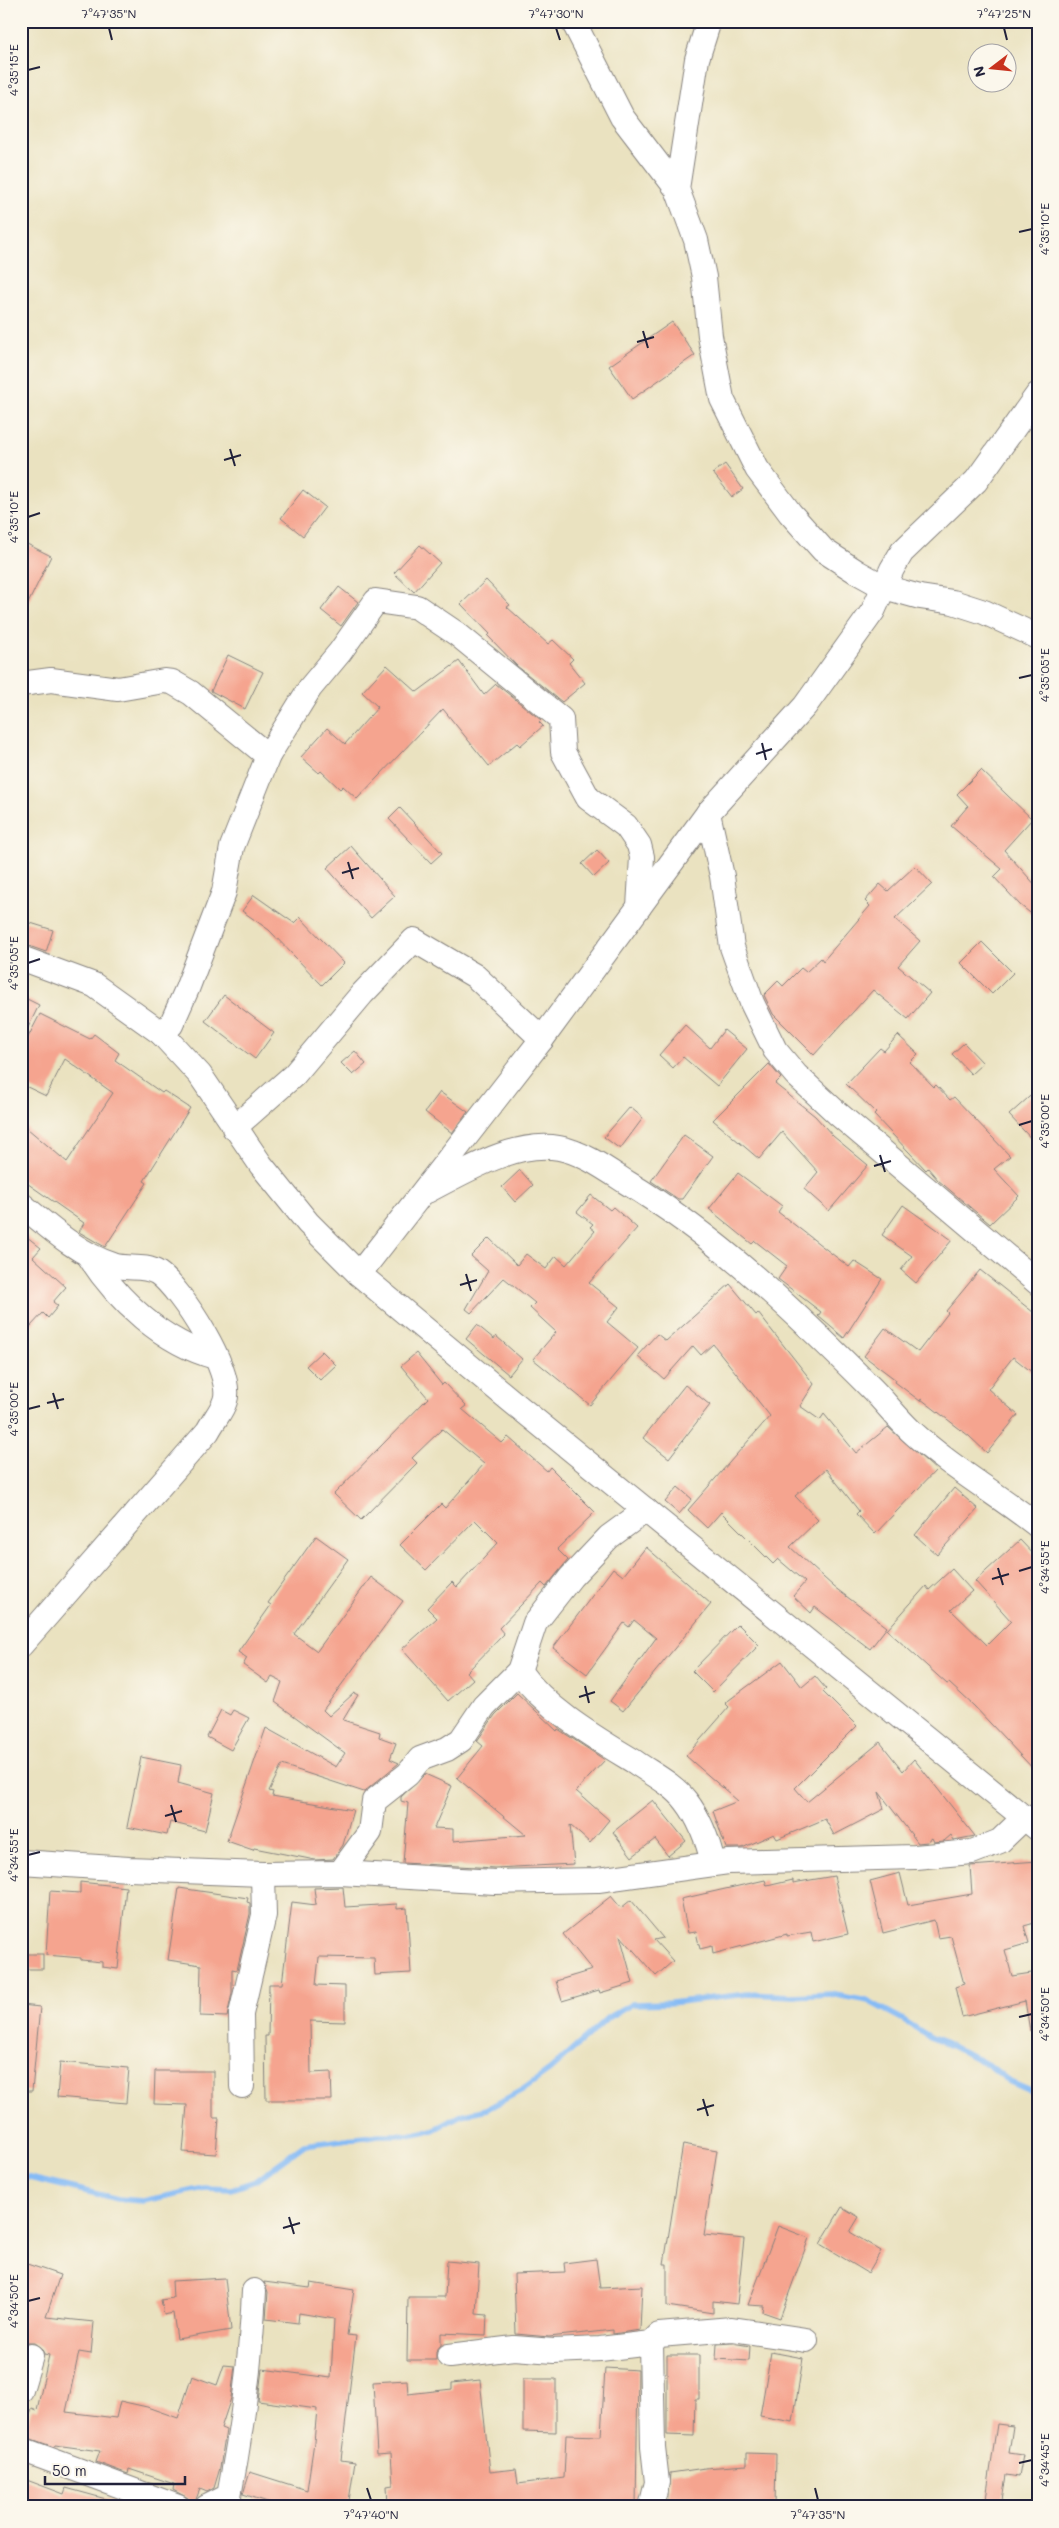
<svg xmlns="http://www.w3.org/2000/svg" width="1059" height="2528" viewBox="0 0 1059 2528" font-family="Mali,sans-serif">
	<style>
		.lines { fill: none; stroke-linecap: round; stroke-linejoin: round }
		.stream { stroke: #86bbf5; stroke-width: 5.5 }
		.building { fill: #f5a48f }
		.minor-casing { stroke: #86827e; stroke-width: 26 }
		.minor { stroke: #fff; stroke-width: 24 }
		.ticks { fill: none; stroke: #22223b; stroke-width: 2 }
		.neatline { fill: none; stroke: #22223b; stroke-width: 2 }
		.ticks-label { font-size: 12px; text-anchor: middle; fill: #22223b }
	</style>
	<rect width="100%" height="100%" fill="#fbf7ec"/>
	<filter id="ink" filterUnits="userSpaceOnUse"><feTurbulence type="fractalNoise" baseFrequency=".02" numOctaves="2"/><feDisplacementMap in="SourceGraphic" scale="10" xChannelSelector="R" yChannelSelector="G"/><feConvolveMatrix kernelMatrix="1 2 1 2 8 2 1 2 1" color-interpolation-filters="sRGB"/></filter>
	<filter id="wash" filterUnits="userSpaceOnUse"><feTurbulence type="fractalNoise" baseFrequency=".0096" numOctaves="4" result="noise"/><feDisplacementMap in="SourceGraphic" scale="20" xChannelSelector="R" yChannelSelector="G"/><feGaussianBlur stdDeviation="1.12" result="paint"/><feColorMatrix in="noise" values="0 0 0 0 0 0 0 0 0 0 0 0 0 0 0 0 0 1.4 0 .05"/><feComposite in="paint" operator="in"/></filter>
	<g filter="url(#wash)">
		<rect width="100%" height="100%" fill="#eae2c0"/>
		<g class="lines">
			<path class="stream" d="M21 2176 118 2199 143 2201 204 2188 231 2189 255 2181 304 2145 379 2135H408L433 2130 461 2115 487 2109 522 2090 550 2070 608 2018 632 2004 670 2003 748 1994 793 1996 830 1994 868 2001 902 2019 930 2037 962 2051 990 2066 1010 2082 1038 2094"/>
		</g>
		<g id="blocks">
			<g class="building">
				<path d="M672 322 695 355 632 399 609 366Z"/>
				<path d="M725 464 743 489 732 497 713 473Z"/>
				<path d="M303 490 325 507 303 536 281 518Z"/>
				<path d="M21 541 51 556 21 618Z"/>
				<path d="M420 545 440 563 414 592 394 573Z"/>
				<path d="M486 580 510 605 507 607 548 644 553 640 573 659 569 663 585 683 562 702 517 666 488 636 490 634 461 604Z"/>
				<path d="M339 587 358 602 341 626 321 610Z"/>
				<path d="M228 655 263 672 245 709 211 691Z"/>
				<path d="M459 661 484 695 496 684 541 720 539 722 543 726 520 746 517 743 489 766 443 709 357 799 343 786 340 789 321 771 319 773 301 757 327 728 345 744 378 707 362 692 387 665 417 692Z"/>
				<path d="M981 770 1032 819 1004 850 1038 888V919L1020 905 994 877 1002 869 951 826 968 806 957 794Z"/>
				<path d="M400 808 442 853 431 863 389 819Z"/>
				<path d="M351 846 395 896 371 918 327 868Z"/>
				<path d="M597 850 609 863 594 877 582 864Z"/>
				<path d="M915 866 932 884 895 919 920 941 898 966 930 993 908 1019 873 990 814 1055 773 1014 764 995 778 981 783 986 801 968 806 972 821 958 823 961 870 906 865 901 880 884 888 891Z"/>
				<path d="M254 895 294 923 300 917 344 963 322 985 269 930 242 911Z"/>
				<path d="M21 920 53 930 46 952 26 945 27 943 21 941Z"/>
				<path d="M982 942 1013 973 992 994 961 963Z"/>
				<path d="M224 995 274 1033 255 1059 205 1021Z"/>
				<path d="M21 996 39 1005 21 1042Z"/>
				<path d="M40 1014 90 1039 94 1034 119 1053 115 1060 162 1093 164 1091 190 1108 144 1181 147 1183 105 1247 79 1232 84 1223 21 1179V1123L67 1162 113 1093 65 1059 46 1096 21 1084V1051Z"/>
				<path d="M685 1025 710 1048 724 1030 747 1049 717 1086 683 1057 673 1068 659 1055Z"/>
				<path d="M898 1035 918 1054 910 1062 934 1087 936 1085 950 1100 954 1097 1010 1156 994 1169 1019 1196 990 1224 938 1180 928 1168 926 1170 874 1115 876 1113 846 1084 880 1048 884 1051Z"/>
				<path d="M964 1043 983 1063 971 1074 952 1054Z"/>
				<path d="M355 1051 366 1064 353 1075 341 1063Z"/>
				<path d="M769 1064 781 1078 775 1084 815 1116 833 1136 868 1165 829 1211 804 1189 818 1172 782 1132 759 1159 713 1120Z"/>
				<path d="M1038 1089V1146L1009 1115Z"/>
				<path d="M440 1092 468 1112 452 1133 425 1112Z"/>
				<path d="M630 1107 643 1118 620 1149 604 1137Z"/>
				<path d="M684 1135 713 1156 682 1199H678L651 1181Z"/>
				<path d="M520 1170 533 1185 515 1202 502 1187Z"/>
				<path d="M738 1173 782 1206 778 1212 849 1267 854 1261 882 1279 844 1338 818 1316 821 1312 778 1279 787 1266 755 1241 752 1244 709 1209Z"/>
				<path d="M591 1195 610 1210 613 1207 637 1228 589 1283 619 1307 607 1322 638 1348 590 1405 533 1359 556 1332 530 1308 535 1303 504 1278 471 1313 466 1309 488 1271 471 1256 489 1238 517 1265 526 1254 546 1269 556 1256 566 1265 595 1231 590 1227 593 1224 577 1212Z"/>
				<path d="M903 1205 952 1240 916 1283 901 1270 912 1256 882 1235Z"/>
				<path d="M21 1232 41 1248 33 1257 66 1287 53 1302 58 1306 48 1318 43 1313 30 1327 21 1319Z"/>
				<path d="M980 1270 1038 1316V1377L1013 1357 988 1389 1018 1415 987 1453 969 1436 921 1399 920 1401 895 1382 896 1380 864 1356 885 1328 918 1352 948 1313 946 1311Z"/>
				<path d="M730 1284 756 1315 758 1313 814 1384 800 1406 820 1420 824 1414 856 1453 888 1427 936 1470 875 1534 856 1514 859 1511 826 1469 795 1496 818 1520 790 1547 834 1587 887 1627 870 1649 815 1607 811 1613 793 1596 805 1582 778 1559 773 1564 721 1512 707 1528 688 1510 770 1416 713 1344 701 1355 693 1346 664 1379 637 1356 657 1334 666 1341Z"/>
				<path d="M477 1325 494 1339 496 1336 522 1359 509 1375 466 1339Z"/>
				<path d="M322 1351 336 1365 320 1380 306 1366Z"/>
				<path d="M416 1353 442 1385 444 1383 466 1406 462 1409 502 1443 508 1437 547 1471 550 1467 595 1512 557 1549 568 1560 546 1587 542 1583 499 1628 504 1634 467 1672 473 1679 448 1701 402 1649 437 1618 427 1608 452 1582 457 1587 498 1543 475 1520 426 1570 400 1545 441 1504 445 1508 484 1464 442 1429 412 1458 417 1463 361 1520 334 1494 428 1398 401 1366Z"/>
				<path d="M685 1385 710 1405 669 1458 643 1438Z"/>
				<path d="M678 1487 692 1499 679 1514 665 1502Z"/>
				<path d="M954 1488 978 1509 937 1555 915 1535Z"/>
				<path d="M316 1536 348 1559 294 1634 317 1651 371 1577 403 1601 323 1710 329 1716 354 1693 358 1695 343 1720 380 1732 379 1737 396 1743 390 1759 399 1763 364 1792 282 1765 269 1791 273 1792 272 1796 353 1810 343 1845 333 1859 315 1860 254 1848 253 1850 227 1841 266 1728 336 1767 345 1753 275 1702 282 1682 272 1677 268 1683 243 1665 247 1658 238 1652 271 1605 268 1603Z"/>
				<path d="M1020 1540 1038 1559V1774L974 1706 949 1683 947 1684 887 1630 926 1586 929 1590 952 1569 972 1591 951 1610 987 1645 1011 1621 975 1581Z"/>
				<path d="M646 1547 711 1604 623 1711 610 1701 656 1638 634 1620 629 1627 624 1623 587 1674 553 1648 613 1568 623 1576Z"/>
				<path d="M738 1624 759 1645 713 1692 692 1671Z"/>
				<path d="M782 1661 802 1687 815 1676 826 1689 823 1692 857 1726 795 1788 807 1802 880 1742 903 1771 914 1759 975 1836 954 1840 951 1835 944 1841 934 1842 932 1838 927 1842 918 1843 879 1792 884 1809 834 1835 825 1819 777 1839 774 1834 742 1848H726L713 1811 738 1801 686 1756 729 1707 725 1703Z"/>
				<path d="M517 1693 557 1731 558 1729 605 1760 576 1791 609 1820 590 1843 570 1825 574 1864 495 1868 403 1863 408 1803 401 1801V1797L425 1774 452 1786 434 1828 453 1829V1841L526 1835 457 1778 483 1746 477 1741 495 1715Z"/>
				<path d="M221 1710 230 1715 233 1710 249 1718 231 1750 207 1737Z"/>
				<path d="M141 1757 181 1765 178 1783 214 1793 205 1831 170 1822 167 1835 127 1827Z"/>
				<path d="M653 1800 686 1841 668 1856 655 1839 632 1857 613 1832Z"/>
				<path d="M1038 1861V1922L1024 1926 1029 1943 1005 1950 1012 1976 1038 1972V2031H1030L1025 2001 962 2017 955 1987 964 1984 951 1936 938 1938 934 1920 883 1933 870 1881 900 1873 908 1905 972 1894 970 1866Z"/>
				<path d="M834 1876 848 1934 813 1942 811 1932 787 1936V1934L713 1954 712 1946 700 1949 696 1932 688 1933 681 1899 765 1880 767 1886 793 1880V1883Z"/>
				<path d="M80 1882 126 1887 118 1969 102 1967V1962L81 1960V1958L46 1955 50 1891 80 1893Z"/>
				<path d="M343 1887 345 1907 397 1904V1909L407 1908 411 1973 375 1975 374 1958 319 1957 316 1985 345 1986V2022L310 2021 311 2073 331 2072 332 2100H266L265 2036H268L269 1984H282L292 1902 316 1905 314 1888Z"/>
				<path d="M179 1888 248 1898 247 1902 250 1903V1914L237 1970 232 1969V1993L227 2017 200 2016 201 1965 168 1960Z"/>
				<path d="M611 1896 621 1908 631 1900 663 1938 654 1940 673 1961 656 1976 620 1935 633 1983 600 1993 599 1990 562 2001 556 1981 592 1970 563 1934Z"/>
				<rect x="25" y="1954" width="18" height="15"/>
				<path d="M21 2005 40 2007 32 2091H21Z"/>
				<path d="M60 2062 129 2068 126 2103 57 2097Z"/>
				<path d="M155 2071H213V2118H219L216 2154 183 2152 187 2105 154 2104Z"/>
				<path d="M683 2144 717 2150 704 2235 744 2239 737 2304 713 2301V2313L667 2306V2264H664Z"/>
				<path d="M842 2207 859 2217 850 2232 881 2251 868 2273 820 2244Z"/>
				<path d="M778 2226 809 2238 780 2318 763 2312 764 2306 748 2305Z"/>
				<path d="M596 2259 600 2288 642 2286 640 2330 613 2334V2330L549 2337 516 2334 514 2274 565 2272 564 2263Z"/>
				<path d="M447 2261 479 2264 476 2314 487 2315 486 2335 441 2333V2345L436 2351V2360H407L408 2297H445Z"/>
				<path d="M21 2262 60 2275 46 2317 94 2322 91 2354 79 2352 66 2412 116 2418 120 2401 147 2407 178 2418 192 2376 217 2385 224 2365 235 2366 231 2398 221 2428 226 2430 220 2468 214 2488 207 2492 200 2489 193 2507 188 2498 173 2490 174 2484 129 2469 128 2474 96 2462 100 2451 55 2445 54 2447 23 2436 32 2408 37 2410 49 2355 44 2354 41 2347 35 2343H28L21 2346Z"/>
				<path d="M225 2278 231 2330 177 2339 173 2313 164 2315 161 2300 173 2298 172 2281Z"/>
				<path d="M264 2282 310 2288 311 2283 354 2290 347 2335 356 2336 341 2460 355 2462 348 2507H283L243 2494 250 2472 307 2490 314 2442 317 2409 258 2401 262 2369 331 2378 334 2319 299 2313 298 2323 266 2319 268 2292Z"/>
				<path d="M732 2343 750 2346 749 2361 716 2359 717 2344Z"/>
				<path d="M771 2352 803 2358 793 2422 760 2416Z"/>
				<path d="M667 2355H699V2399H695L694 2436 667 2435Z"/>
				<path d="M605 2368 638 2370 636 2507H388L387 2486 393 2485 391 2453 377 2454 373 2382 407 2380 408 2394 452 2389V2383L480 2380 490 2472 516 2469 518 2484 564 2478 566 2435 601 2436Z"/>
				<path d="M523 2379H556V2432L523 2431Z"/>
				<path d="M997 2424 1013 2426 1009 2453 1023 2455 1019 2477 1006 2475 1002 2501 986 2499Z"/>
				<path d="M747 2453 776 2454 775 2507H667L670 2473 705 2468 747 2465Z"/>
				<path d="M24 2479 64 2494 66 2488 117 2502V2507H21V2488Z"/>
			</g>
		</g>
	</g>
	<g filter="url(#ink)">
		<use href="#blocks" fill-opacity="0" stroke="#86827e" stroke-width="1"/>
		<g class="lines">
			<defs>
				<g id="minor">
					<path d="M573 21 622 117 677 189 696 240 704 277 710 336 722 399 757 469 790 513 823 550 857 572 884 587 920 597 953 602 984 612 1038 637"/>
					<path d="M677 189 697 59 709 21"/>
					<path d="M21 684 51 680 118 689 164 681 172 682 191 693 268 756"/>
					<path d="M708 813 722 876 732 947 752 1003 775 1050 796 1075 837 1113 1038 1283"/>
					<path d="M21 958 94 985 161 1033 200 1075 261 1165 308 1223 359 1274 509 1399 1038 1829"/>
					<path d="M161 1033 171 1025 187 989 224 892 232 847 268 756 310 688 340 652 376 601 417 607 457 634 561 719 563 752 588 798 626 826 639 845 642 857 639 907"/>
					<path d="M234 1128 294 1075 362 994 414 940 475 976 542 1039"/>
					<path d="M427 1191C464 1172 515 1140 559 1148 582 1152 606 1169 626 1182 718 1237 796 1313 872 1389 885 1402 897 1418 911 1431 950 1467 996 1493 1038 1526"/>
					<path d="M21 1204C49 1227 78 1254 113 1265 127 1270 144 1264 158 1273 181 1289 235 1373 225 1401 222 1411 213 1421 208 1431L21 1645"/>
					<path d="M89 1256C118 1301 163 1343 215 1357"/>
					<path d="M359 1274 542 1039 708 813 805 706 873 611 892 569 902 552 976 481 1038 394"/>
					<path d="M519 1671C547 1710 594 1737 635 1762 652 1774 673 1784 686 1801 700 1819 708 1841 713 1863"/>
					<path d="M21 1862 129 1869 263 1874 340 1873 495 1882 598 1880 728 1862 915 1857 972 1852 1000 1841 1025 1817"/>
					<path d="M340 1873 370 1832 374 1801 408 1774 420 1759 447 1749 461 1740 484 1706 519 1671 535 1623 571 1577 609 1537 646 1510"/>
					<path d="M242 2086 241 2014 264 1915 263 1874"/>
					<path d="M651 2343 653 2447 657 2482 651 2507"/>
					<path d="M449 2356 514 2348 554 2351 600 2349 651 2343 659 2335 732 2329 806 2340"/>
					<path d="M21 2390 31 2356"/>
					<path d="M21 2449 178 2507"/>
					<path d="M207 2507 229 2496C242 2429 251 2360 254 2291"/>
				</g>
			</defs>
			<use href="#minor" class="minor-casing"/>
			<use href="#minor" class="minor"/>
		</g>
	</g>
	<path class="ticks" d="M109 28 112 40M556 28 560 40M1004 28 1007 40M28 70 40 67M1019 232 1032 229M643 331 648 348M637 342 654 337M230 449 235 466M224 460 241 455M28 517 40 513M1019 678 1032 675M762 743 766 760M756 754 772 749M348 862 353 879M342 873 359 868M28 963 40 959M1019 1125 1032 1121M880 1155 885 1172M874 1166 891 1161M466 1274 471 1291M460 1285 477 1280M53 1393 58 1409M47 1403 64 1399M28 1409 40 1406M998 1568 1003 1585M1019 1571 1032 1567M992 1579 1009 1574M585 1686 589 1703M579 1697 595 1692M171 1805 176 1822M165 1816 182 1811M28 1855 40 1852M1019 2017 1032 2014M703 2099 708 2116M697 2110 714 2105M289 2217 294 2234M283 2228 300 2223M28 2301 40 2298M1019 2463 1032 2460M367 2488 371 2500M815 2488 818 2500"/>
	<rect width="1059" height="2528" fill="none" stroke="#fbf7ec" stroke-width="55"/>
	<g transform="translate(992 68) rotate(254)"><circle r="24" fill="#fbf7ec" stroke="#a4a2a5"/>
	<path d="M0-4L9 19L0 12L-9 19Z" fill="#c8321e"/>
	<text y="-8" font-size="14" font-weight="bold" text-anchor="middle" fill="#22223b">N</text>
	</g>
	<path d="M45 2476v8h140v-8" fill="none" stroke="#22223b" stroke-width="2.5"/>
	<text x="52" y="2476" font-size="15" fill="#22223b" stroke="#fbf7ec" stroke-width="4" paint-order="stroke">50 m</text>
	<rect x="28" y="28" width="1004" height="2472" class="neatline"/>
	<g class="ticks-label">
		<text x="109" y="18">7°47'35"N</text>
		<text x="556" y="18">7°47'30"N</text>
		<text x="1004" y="18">7°47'25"N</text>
		<text transform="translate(14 70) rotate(-90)" y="4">4°35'15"E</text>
		<text transform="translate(1045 229) rotate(-90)" y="4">4°35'10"E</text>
		<text transform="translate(14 517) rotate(-90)" y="4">4°35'10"E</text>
		<text transform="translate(1045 675) rotate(-90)" y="4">4°35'05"E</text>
		<text transform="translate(14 963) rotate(-90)" y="4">4°35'05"E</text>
		<text transform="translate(1045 1121) rotate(-90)" y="4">4°35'00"E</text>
		<text transform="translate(14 1409) rotate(-90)" y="4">4°35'00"E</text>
		<text transform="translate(1045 1567) rotate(-90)" y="4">4°34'55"E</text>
		<text transform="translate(14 1855) rotate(-90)" y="4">4°34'55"E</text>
		<text transform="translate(1045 2014) rotate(-90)" y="4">4°34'50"E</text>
		<text transform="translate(14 2301) rotate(-90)" y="4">4°34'50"E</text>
		<text transform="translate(1045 2460) rotate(-90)" y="4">4°34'45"E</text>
		<text x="371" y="2519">7°47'40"N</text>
		<text x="818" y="2519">7°47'35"N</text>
	</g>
</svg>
